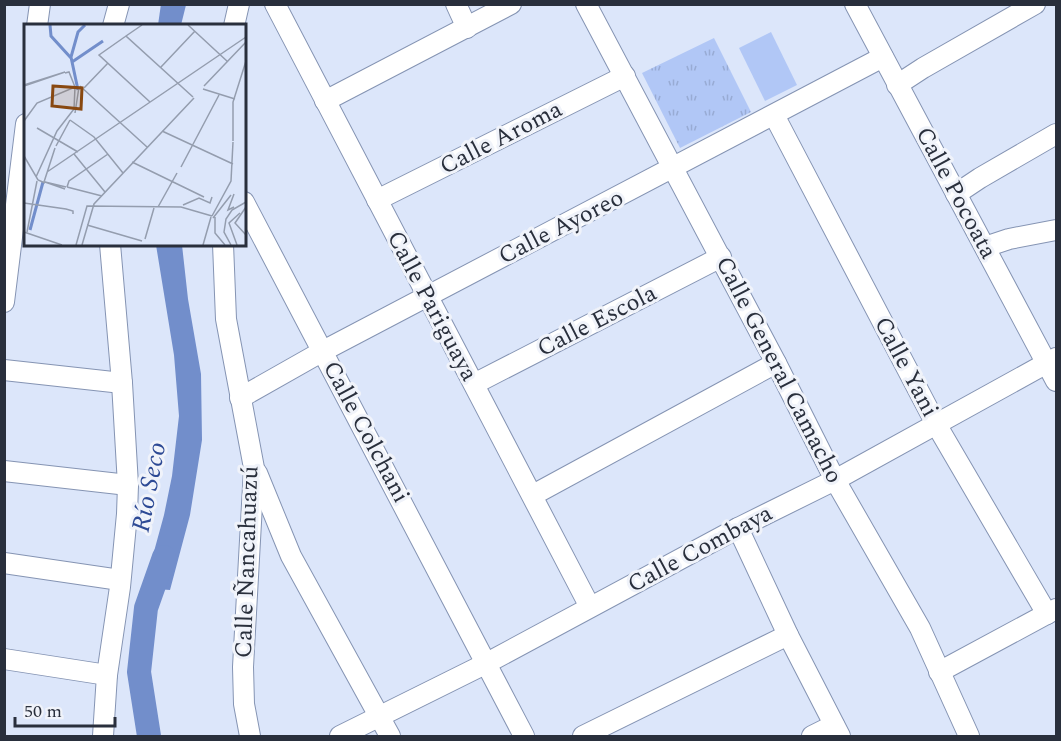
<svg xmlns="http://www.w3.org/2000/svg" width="1061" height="741" viewBox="0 0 1061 741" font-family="Spectral,serif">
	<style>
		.green { fill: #b1c7f6 }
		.park { fill: url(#park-tufts) }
		.water { fill: #728ecb }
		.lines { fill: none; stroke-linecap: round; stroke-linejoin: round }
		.river { stroke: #728ecb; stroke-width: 24 }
		.minor-casing { stroke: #8594b3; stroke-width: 22 }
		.minor { stroke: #fff; stroke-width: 20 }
		.labels { text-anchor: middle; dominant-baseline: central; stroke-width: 6; stroke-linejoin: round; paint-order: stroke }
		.street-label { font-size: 24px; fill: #292f3c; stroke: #f0f3fa }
		.water-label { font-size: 26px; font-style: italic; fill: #2d4a95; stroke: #f0f3fa }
		.inset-river { fill: none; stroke: #728ecb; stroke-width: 3 }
		.inset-road { fill: none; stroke: #949dae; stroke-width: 1.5 }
		.view { fill: #884810; fill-opacity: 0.15; stroke: #884810; stroke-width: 3 }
		.inset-edge { fill: none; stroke: #292f3c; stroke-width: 3 }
	</style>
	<defs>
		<pattern id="park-tufts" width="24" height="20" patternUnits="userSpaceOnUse" patternTransform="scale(1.5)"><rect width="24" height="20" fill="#b1c7f6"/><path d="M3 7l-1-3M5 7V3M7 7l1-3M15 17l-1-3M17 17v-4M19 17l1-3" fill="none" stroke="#98abd4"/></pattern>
	</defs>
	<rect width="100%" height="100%" fill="#dce6fa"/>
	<path class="green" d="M771 32 797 85 765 101 739 48Z"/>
	<path class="park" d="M714 38 751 112 680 148 642 73Z"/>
	<g class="water">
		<path d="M161 4 186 5 181 25H158Z"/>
		<path d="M156 245H182L188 299 201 374 202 440 190 515 170 590 144 588 164 515 172 476 179 416 174 355Z"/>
	</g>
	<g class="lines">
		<path class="river" d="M149 736 139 672 146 608 164 557"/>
		<defs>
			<g id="minor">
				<path d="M275 4 590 607"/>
				<path d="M456 4 467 28"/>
				<path d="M586 4 776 363 835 480 920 628 969 736"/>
				<path d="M855 4 1056 381"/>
				<path d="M37 26 40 4"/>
				<path d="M113 26 119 4"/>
				<path d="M234 26 239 4"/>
				<path d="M897 85 923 68 1035 4"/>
				<path d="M325 101 511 4"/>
				<path d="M774 115 936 424 1047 614"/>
				<path d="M956 194 980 178 1056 134"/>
				<path d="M377 200 625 76"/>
				<path d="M244 202 524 736"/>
				<path d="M223 244 226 319 254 468 243 667 244 704 250 736"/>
				<path d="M985 247 1009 239 1056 230"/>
				<path d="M4 302 26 124"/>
				<path d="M4 370 122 383"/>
				<path d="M474 384 721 257"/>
				<path d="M240 398 323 351 883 57"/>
				<path d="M4 471 128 485"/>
				<path d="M257 473 291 556 390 736"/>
				<path d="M533 495 776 363"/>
				<path d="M738 528 788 635 840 736"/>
				<path d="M4 563 120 580"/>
				<path d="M4 659 107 675"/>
				<path d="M939 672 1056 609"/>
				<path d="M103 736 107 675 120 587 127 514 128 485 122 383 110 244"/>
				<path d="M340 736 487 663 738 528 835 480 1056 358"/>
				<path d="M583 736 788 635"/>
				<path d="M812 736 834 725"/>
			</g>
		</defs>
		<use href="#minor" class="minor-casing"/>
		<use href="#minor" class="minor"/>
	</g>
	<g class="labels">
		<g class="street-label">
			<text transform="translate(501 138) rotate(-27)">Calle Aroma</text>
			<text transform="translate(956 193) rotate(62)">Calle Pocoata</text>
			<text transform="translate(561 227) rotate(-27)">Calle Ayoreo</text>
			<text transform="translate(432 306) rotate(62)">Calle Pariguaya</text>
			<text transform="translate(597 321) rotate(-27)">Calle Escola</text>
			<text transform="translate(906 367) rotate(62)">Calle Yani</text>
			<text transform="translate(779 370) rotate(63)">Calle General Camacho</text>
			<text transform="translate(366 432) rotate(62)">Calle Colchani</text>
			<text transform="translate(700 549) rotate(-28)">Calle Combaya</text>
			<text transform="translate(247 562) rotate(-88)">Calle Ñancahuazú</text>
		</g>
		<g class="water-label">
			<text transform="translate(149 487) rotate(-79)">Río Seco</text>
		</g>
	</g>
	<g transform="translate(24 24)">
		<rect width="222" height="222" fill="#dce6fa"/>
		<path class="inset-river" d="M26 1 27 12 47 34M48 38 79 17M54 66 47 33 54 8 61 1M6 206 19 158"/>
		<path class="inset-road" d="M118 1 102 12 169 73M164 1 204 38M102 12 75 31 126 78M137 43 171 7M41 49 45 48 51 63M0 61 41 48 0 62M56 62 123 123M180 62 222 18M60 64 84 39M179 65 211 75M51 89 55 63M46 96 70 113 99 149M0 97 13 79 51 63M13 104 54 128M138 107 209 140M209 117V78L222 37M32 122 46 96M50 130 81 168M0 132 14 156 21 159M108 138 180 173M157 143 195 71M23 148 222 13M12 153 33 107 50 85 51 63M20 158 31 124M43 163 45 157 84 130M43 163 78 172M41 165 21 158 42 163M0 179 42 185 49 187V190M159 181 175 174 186 179 188 173M134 183 153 149M210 183 204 186 210 170M222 183 211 199 222 211M188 192 207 157 209 118M191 193V209L201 221M189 194 207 171M63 201 118 217M0 208 38 221M3 208 13 157M121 215 130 184M52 221 63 182 157 183 188 192M58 221 70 180 170 74M179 221 187 193M207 221 200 208 202 195 208 186 222 178M213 221 205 199 216 189"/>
		<path class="view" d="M29 62 58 64 57 85 28 82Z"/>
		<rect width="222" height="222" class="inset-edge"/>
	</g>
	<rect width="1061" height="741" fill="none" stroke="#292f3c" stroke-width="12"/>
	<path d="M15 717v9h100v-9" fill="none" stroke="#292f3c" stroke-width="3"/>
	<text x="24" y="717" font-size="18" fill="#292f3c" stroke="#f0f3fa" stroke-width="4.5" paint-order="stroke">50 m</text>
</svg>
